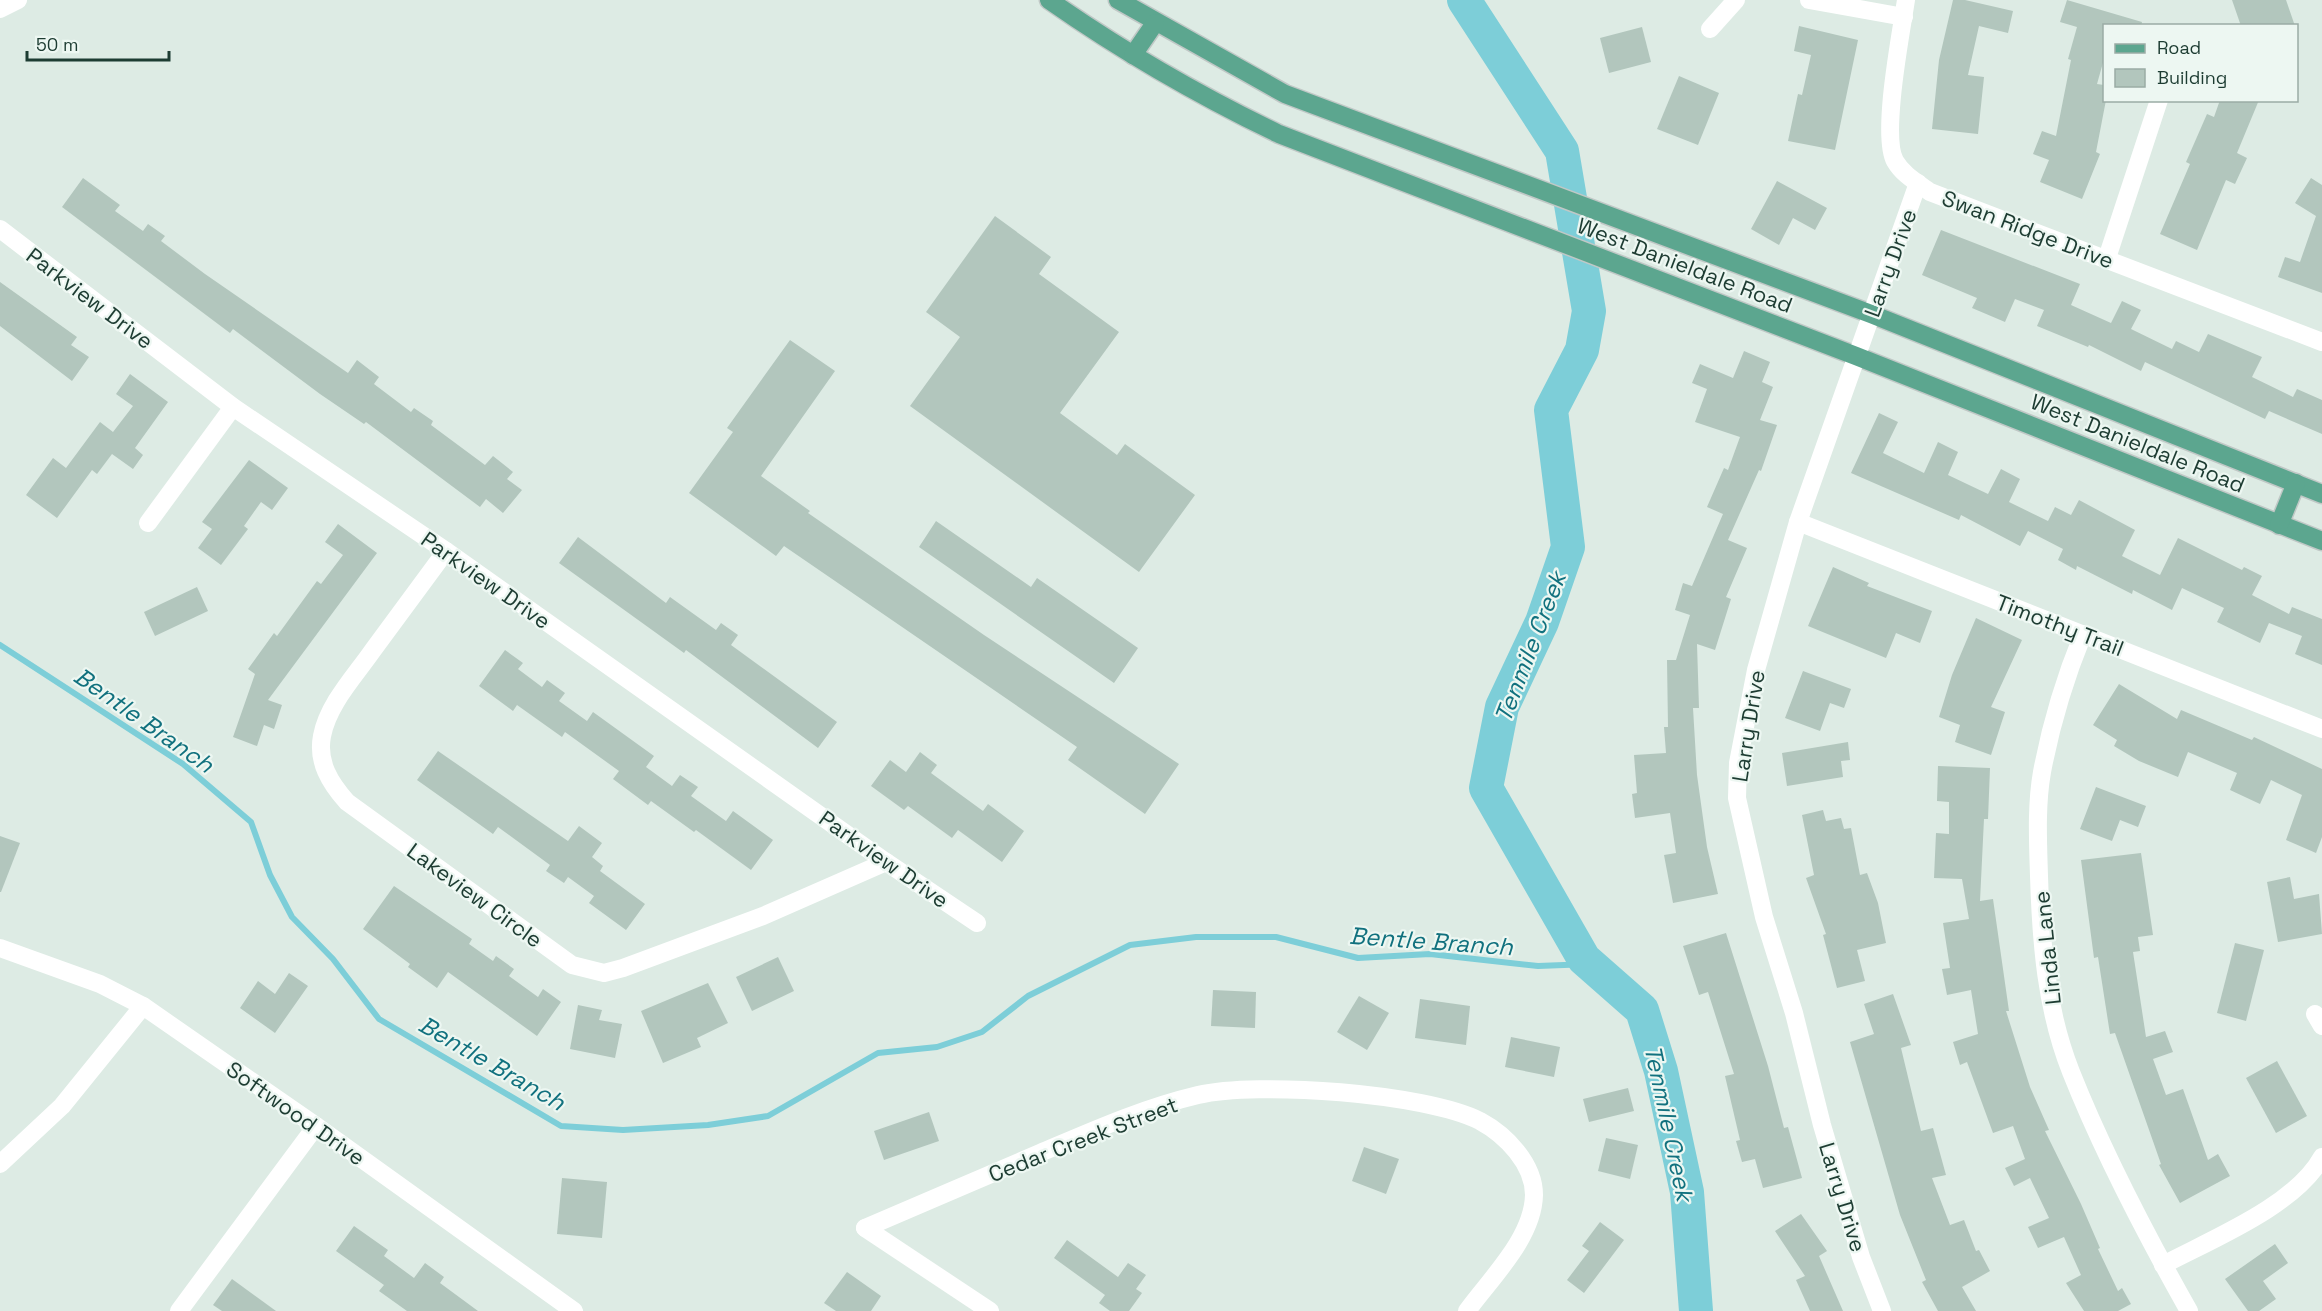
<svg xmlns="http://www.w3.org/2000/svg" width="2322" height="1311" viewBox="0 0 2322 1311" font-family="'Space Grotesk',sans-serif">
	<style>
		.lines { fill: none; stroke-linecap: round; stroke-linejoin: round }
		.stream { stroke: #7dced8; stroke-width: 6 }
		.river { stroke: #7dced8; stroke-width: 34 }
		.building { fill: #b2c6bd }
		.major-casing { stroke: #c0c8c6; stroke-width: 21 }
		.minor { stroke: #fff; stroke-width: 18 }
		.major { stroke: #5ca68f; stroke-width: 18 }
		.labels { text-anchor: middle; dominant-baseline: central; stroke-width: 4.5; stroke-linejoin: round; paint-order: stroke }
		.street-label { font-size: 22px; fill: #1d3c32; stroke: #edf7f2 }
		.water-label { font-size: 24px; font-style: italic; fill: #11717e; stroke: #edf7f2 }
	</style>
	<rect width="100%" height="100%" fill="#ddebe4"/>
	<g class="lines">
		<path class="stream" d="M0 645 183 764 251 822 270 875 292 917 333 959 379 1019 561 1126 623 1130 708 1125 768 1116 878 1053 937 1047 982 1032 1028 996 1130 945 1196 937H1276L1358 958 1430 954 1538 966 1590 964"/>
		<path class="river" d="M1464 0 1562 151 1589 311 1582 350 1551 410 1568 547 1542 622 1502 707 1486 788 1584 959 1642 1010 1661 1071 1687 1192 1696 1311"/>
	</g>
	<g class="building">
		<path d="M1953 0H1965L2013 11 2008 33 1979 26 1968 75 1984 77 1978 134 1932 129 1939 60Z"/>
		<path d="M2067 0 2142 22 2141 26H2104V59L2097 84 2104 85 2106 100 2096 152 2100 154 2082 199 2040 182 2049 160 2033 154 2042 131 2056 136 2071 60 2068 59 2077 27 2060 22Z"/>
		<path d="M2232 0H2286L2295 26H2241Z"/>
		<path d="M1799 26 1858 40 1835 150 1788 141 1798 94 1802 95 1811 55 1794 51Z"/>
		<path d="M1642 27 1651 62 1609 73 1600 38Z"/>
		<path d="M1679 76 1719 93 1698 145 1657 129Z"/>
		<path d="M2220 100H2259L2237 153 2247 158 2235 184 2226 180 2197 250 2160 234 2190 164 2186 162 2207 114 2214 117Z"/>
		<path d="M83 178 120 205 115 211 143 231 148 224 165 236 161 241 205 274 348 373 357 360 379 377 374 384 411 412 414 408 433 421 431 425 485 465 493 456 513 472 507 479 522 490 503 513 486 499 480 507 366 422 364 424 320 394 233 329 230 333 62 207Z"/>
		<path d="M2311 178 2322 185V293L2278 277 2285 257 2300 262 2316 216 2295 203Z"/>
		<path d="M1777 181 1827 208 1815 230 1793 218 1779 245 1751 229Z"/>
		<path d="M995 216 1051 257 1039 274 1119 332 1060 413 1117 455 1125 444 1195 495 1139 572 910 406 960 337 926 312Z"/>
		<path d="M1941 230 2080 284 2071 305 2111 323 2122 301 2141 310 2131 329 2172 349 2176 341 2199 352 2208 334 2262 357 2252 377 2293 397 2297 389 2322 400V434L2269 411 2265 419 2145 362 2141 371 2089 345 2088 347 2037 326 2044 310 2015 299 2005 322 1972 308 1977 298 1922 275Z"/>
		<path d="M0 282 77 337 71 345 89 357 72 381 0 326Z"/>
		<path d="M790 340 835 371 761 476 810 511 808 513 984 635 1179 764 1145 814 1068 760 1077 747 784 546 776 556 689 493 733 432 727 428Z"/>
		<path d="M1744 351 1770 362 1762 382 1773 387 1760 420 1777 425 1761 471 1759 470 1728 540 1747 548 1726 597 1731 599 1715 650 1697 644 1699 708H1693L1697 775 1707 847 1718 894 1673 903 1664 855 1676 853 1670 813 1635 818 1632 794 1637 793 1634 755 1666 753 1664 727H1668L1667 660H1676L1690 615 1675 610 1683 583 1692 586 1723 514 1707 507 1724 468 1728 470 1740 437 1695 422 1707 389 1692 383 1700 364 1733 378Z"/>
		<path d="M130 374 168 402 135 448 143 455 133 469 112 454 97 474 92 470 57 518 26 495 53 458 66 468 100 422 113 432 133 406 116 394Z"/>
		<path d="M1879 413 1898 422 1883 453 1924 473 1938 442 1958 452 1948 475 1988 494 2001 469 2020 479 2009 502 2048 521 2055 507 2071 515 2079 500 2135 530 2122 556 2160 575 2178 538 2242 570 2244 567 2262 576 2252 595 2289 614 2292 607 2322 619V665L2295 654 2302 636 2269 623 2260 643 2217 622 2224 608 2182 588 2172 610 2133 590 2132 594 2077 566 2076 570 2058 560 2063 549 2028 531 2020 546 1961 515 1959 520 1851 473Z"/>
		<path d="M249 460 288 488 272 510 261 502 244 526 248 529 221 565 198 548 212 529 202 522Z"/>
		<path d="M936 521 1031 587 1037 578 1138 648 1114 683 919 547Z"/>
		<path d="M338 524 377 553 268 700 282 705 274 729 264 725 257 746 233 737 255 674 248 669 274 633 277 636 317 581 321 584 343 555 325 542Z"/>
		<path d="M578 537 666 603 670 597 716 630 721 623 738 635 731 645 837 722 818 748 686 650 684 653 559 563Z"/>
		<path d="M1833 567 1869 583 1867 586 1932 611 1920 643 1896 633 1886 658 1808 626Z"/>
		<path d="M197 587 208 611 155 636 144 612Z"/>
		<path d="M1976 618 2022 640 1991 707 2005 712 1991 755 1955 742 1960 725 1939 717 1952 675Z"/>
		<path d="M505 650 523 663 518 669 542 687 547 680 565 693 559 701 587 721 593 712 654 756 646 767 672 786 680 775 698 787 691 796 726 821 733 811 773 840 751 870 696 830 694 832 651 801 648 805 613 779 619 771 565 732 562 737 517 705 513 711 479 686Z"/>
		<path d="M1803 671 1851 689 1844 708 1830 703 1820 731 1785 718Z"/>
		<path d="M2119 684 2177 719 2181 710 2252 740 2254 737 2322 769V837L2316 853 2286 840 2302 795 2271 780 2260 804 2230 790 2237 773 2188 752 2178 777 2139 761 2114 746 2117 740 2093 725Z"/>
		<path d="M1848 742 1850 760 1841 761 1843 777 1787 786 1782 753Z"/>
		<path d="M438 751 568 841 579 826 602 843 592 857 603 866 600 871 645 904 626 930 589 903 594 896 568 877 564 883 546 871 550 865 498 827 493 834 417 780Z"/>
		<path d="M920 752 937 765 931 773 983 811 988 804 1024 831 1002 862 958 830 952 838 908 806 904 810 871 786 890 760 906 772Z"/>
		<path d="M1938 766 1990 768 1988 819H1984L1980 901 1993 899 2009 1011H2006L2030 1087 2049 1130 2045 1131 2081 1204 2100 1248 2098 1249 2118 1291 2122 1288 2131 1304 2118 1311H2084L2066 1283 2081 1275 2064 1237 2038 1248 2028 1227 2049 1218 2030 1178 2014 1186 2005 1168 2025 1159 2013 1126 1993 1133 1967 1062 1960 1065 1953 1042 1978 1034 1971 990 1947 995 1942 969 1950 968 1943 923 1969 919 1962 879 1934 878 1936 833 1949 834V802L1937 801Z"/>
		<path d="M2096 787 2146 806 2138 827 2120 820 2112 841 2080 829Z"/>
		<path d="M1823 810 1826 821 1841 818 1844 829 1851 828 1860 875 1867 873 1878 903 1886 943 1857 950 1865 981 1837 988 1823 935 1826 934 1806 878 1814 875 1802 815Z"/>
		<path d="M0 836 20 843 1 892H0Z"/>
		<path d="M2141 853 2153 935 2138 937 2140 951 2133 952 2146 1037 2165 1031 2173 1052 2153 1059 2166 1095 2183 1089 2208 1160 2218 1154 2230 1176 2180 1203 2159 1165 2161 1164 2115 1033 2110 1034 2098 957 2094 958 2081 860Z"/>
		<path d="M2290 877 2294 899 2319 894 2322 934 2278 942 2267 882Z"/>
		<path d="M394 886 472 939 469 944 493 961 496 956 514 969 509 976 538 997 543 989 561 1002 537 1036 448 972 437 988 408 967 410 964 363 929Z"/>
		<path d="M1726 933 1768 1066 1784 1128 1788 1127 1802 1178 1763 1188 1755 1159 1742 1162 1736 1141 1740 1140 1725 1076 1734 1074 1708 992 1699 995 1683 946Z"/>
		<path d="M2235 943 2264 950 2246 1021 2217 1013Z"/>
		<path d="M778 957 794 991 752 1011 736 977Z"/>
		<path d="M289 973 308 986 275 1033 240 1008 258 981 275 994Z"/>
		<path d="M708 983 728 1023 697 1038 701 1047 663 1063 641 1011Z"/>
		<path d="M1213 990 1256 992 1255 1028 1211 1026Z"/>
		<path d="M1893 994 1911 1045 1901 1048 1921 1131 1933 1128 1946 1175 1932 1178 1950 1225 1964 1220 1976 1251 1979 1250 1990 1271 1962 1287 1976 1311H1938L1922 1282 1926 1280 1900 1215 1850 1042 1874 1034 1864 1004Z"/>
		<path d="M1359 996 1389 1013 1367 1050 1337 1032Z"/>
		<path d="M1420 999 1470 1006 1466 1045 1415 1038Z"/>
		<path d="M578 1005 602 1010 599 1020 622 1024 615 1058 570 1049Z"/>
		<path d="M1511 1037 1560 1047 1554 1077 1505 1067Z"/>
		<path d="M2277 1061 2307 1116 2276 1133 2246 1078Z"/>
		<path d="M1628 1088 1634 1111 1589 1122 1583 1099Z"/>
		<path d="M929 1112 939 1141 884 1160 874 1131Z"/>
		<path d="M1606 1138 1638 1145 1630 1179 1598 1171Z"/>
		<path d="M1364 1147 1399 1159 1386 1194 1352 1181Z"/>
		<path d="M562 1178 607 1182 602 1238 557 1234Z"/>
		<path d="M1801 1214 1827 1251 1819 1256 1843 1311H1810L1796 1280 1805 1276 1775 1231Z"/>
		<path d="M1600 1222 1624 1240 1584 1293 1567 1280 1589 1251 1582 1246Z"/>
		<path d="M354 1226 388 1250 384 1256 414 1278 425 1263 444 1277 440 1283 478 1311H407L379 1291 384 1285 336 1251Z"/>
		<path d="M1067 1240 1118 1277 1128 1263 1146 1275 1136 1289 1142 1293 1129 1311H1110L1099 1303 1105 1295 1054 1258Z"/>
		<path d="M2275 1244 2288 1263 2263 1281 2276 1299 2259 1311H2248L2225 1279Z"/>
		<path d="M847 1272 881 1296 871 1311H836L824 1303Z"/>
		<path d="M232 1279 276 1311H222L213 1305Z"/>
	</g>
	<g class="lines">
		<defs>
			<g id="major">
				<path d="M1049 0C1122 51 1198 95 1279 134L1856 356 2322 541"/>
				<path d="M1118 0 1285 94 1871 314 2322 494"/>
				<path d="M1133 55 1155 23"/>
				<path d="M2279 525 2296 483"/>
			</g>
		</defs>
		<use href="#major" class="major-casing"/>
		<g class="minor">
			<path d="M1809 0 1904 17"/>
			<path d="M1906 0C1901 33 1881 136 1895 161 1903 175 1918 183 1930 192L2322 342"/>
			<path d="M0 9 18 0"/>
			<path d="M1710 29 1736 0"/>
			<path d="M0 229 233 407 446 551 886 862 977 923"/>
			<path d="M2107 258 2159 100"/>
			<path d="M1798 522 2322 729"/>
			<path d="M148 523 233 407"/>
			<path d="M446 551C422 584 397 617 373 650 355 676 328 704 322 736 317 762 330 783 347 802L572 965 604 973 623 968 763 916 886 862"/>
			<path d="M2083 634C2065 678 2051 724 2042 772 2036 806 2038 842 2039 876 2041 942 2046 1009 2071 1072 2104 1155 2145 1233 2189 1311"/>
			<path d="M0 948 100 984 143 1006 316 1126 574 1311"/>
			<path d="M2315 1014 2322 1026"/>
			<path d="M0 1164 62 1106 143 1006"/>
			<path d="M865 1228C923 1203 982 1178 1040 1153 1092 1131 1143 1108 1198 1095 1257 1081 1425 1093 1480 1121 1506 1135 1534 1164 1534 1195 1533 1238 1491 1278 1467 1311"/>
			<path d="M865 1228 990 1311"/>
			<path d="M2163 1265C2212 1239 2295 1206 2322 1157"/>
			<path d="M179 1311 316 1126"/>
			<path d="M1882 1311 1861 1257 1822 1125 1794 1013 1764 917 1737 798 1738 763 1756 670 1798 522 1918 183"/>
		</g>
		<use href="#major" class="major"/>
	</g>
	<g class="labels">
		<g class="street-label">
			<text transform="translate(2028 229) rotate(21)">Swan Ridge Drive</text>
			<text transform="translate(1890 263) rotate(-70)">Larry Drive</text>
			<text transform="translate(1685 265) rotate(21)">West Danieldale Road</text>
			<text transform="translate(90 298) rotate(37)">Parkview Drive</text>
			<text transform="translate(2138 443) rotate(22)">West Danieldale Road</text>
			<text transform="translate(486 580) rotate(35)">Parkview Drive</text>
			<text transform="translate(2060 625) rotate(21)">Timothy Trail</text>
			<text transform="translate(1748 726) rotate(-81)">Larry Drive</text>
			<text transform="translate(884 859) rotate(35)">Parkview Drive</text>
			<text transform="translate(475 895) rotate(36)">Lakeview Circle</text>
			<text transform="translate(2047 948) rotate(-96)">Linda Lane</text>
			<text transform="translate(296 1113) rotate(35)">Softwood Drive</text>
			<text transform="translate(1083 1139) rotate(-21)">Cedar Creek Street</text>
			<text transform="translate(1843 1197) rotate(73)">Larry Drive</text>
		</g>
		<g class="water-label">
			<text transform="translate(1530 647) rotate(-69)">Tenmile Creek</text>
			<text transform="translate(144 720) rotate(35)">Bentle Branch</text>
			<text transform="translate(1431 941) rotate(4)">Bentle Branch</text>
			<text transform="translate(492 1063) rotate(30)">Bentle Branch</text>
			<text transform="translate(1669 1123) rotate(78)">Tenmile Creek</text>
		</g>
	</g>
	<rect x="2103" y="24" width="195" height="78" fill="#edf7f2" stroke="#9aaca5" stroke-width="1.5"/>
	<rect x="2115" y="44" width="30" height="9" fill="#5ca68f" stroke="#9aaca5" stroke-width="1.5"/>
	<text x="2157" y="54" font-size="18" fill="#1d3c32">Road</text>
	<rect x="2115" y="69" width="30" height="18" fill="#b2c6bd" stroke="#9aaca5" stroke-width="1.5"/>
	<text x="2157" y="84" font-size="18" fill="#1d3c32">Building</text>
	<path d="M27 51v9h142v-9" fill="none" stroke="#1d3c32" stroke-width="3"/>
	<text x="36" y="51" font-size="18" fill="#1d3c32" stroke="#edf7f2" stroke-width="4.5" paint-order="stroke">50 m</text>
</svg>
